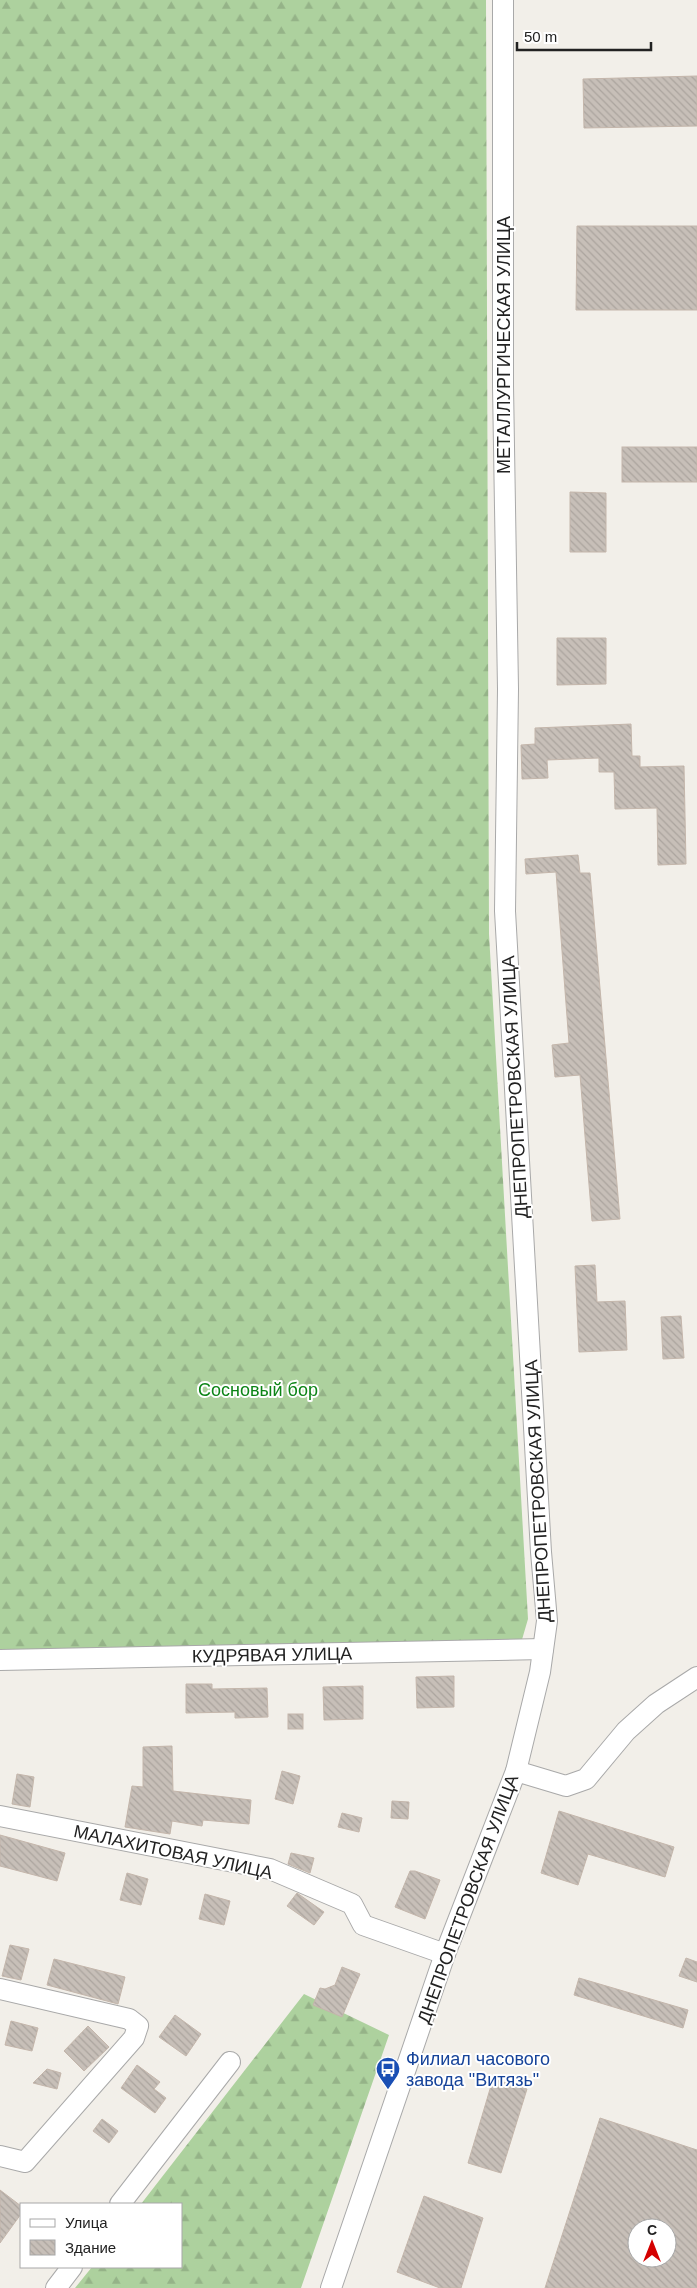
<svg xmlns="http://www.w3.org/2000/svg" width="697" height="2288" viewBox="0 0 697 2288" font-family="Arial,sans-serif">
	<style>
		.forest { fill: url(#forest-firs) }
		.building { fill: url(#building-back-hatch); stroke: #c4b6ab; fill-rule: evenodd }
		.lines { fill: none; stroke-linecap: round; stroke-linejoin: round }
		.minor-casing { stroke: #a9a9a9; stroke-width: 22 }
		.minor { stroke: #fff; stroke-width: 20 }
		.labels { text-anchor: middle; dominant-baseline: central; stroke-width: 4; stroke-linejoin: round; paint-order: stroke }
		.street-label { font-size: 18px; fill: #222; stroke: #fff }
		.park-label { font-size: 18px; fill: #0c8416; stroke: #fff }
		.transit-label { font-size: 18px; fill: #164399; stroke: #fff; text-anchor: start }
	</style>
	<defs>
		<pattern id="forest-firs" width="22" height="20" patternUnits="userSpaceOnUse" patternTransform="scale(1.25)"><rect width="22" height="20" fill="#add19e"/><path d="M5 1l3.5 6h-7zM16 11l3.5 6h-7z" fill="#95b388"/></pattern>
		<pattern id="building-back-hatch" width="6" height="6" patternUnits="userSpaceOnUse" patternTransform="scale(1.25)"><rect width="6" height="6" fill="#c7bfb8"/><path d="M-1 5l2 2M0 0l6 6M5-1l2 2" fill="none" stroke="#aba49e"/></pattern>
	</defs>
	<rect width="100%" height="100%" fill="#f2efe9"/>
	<g class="forest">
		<path d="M0 0H486L489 934 528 1619 521 1643 0 1655Z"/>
		<path d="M304 1994 389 2035 301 2288H75L92 2267H181V2204H141Z"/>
	</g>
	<g class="building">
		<path d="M697 76V126L584 128 583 79Z"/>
		<path d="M577 226H697V310H576Z"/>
		<rect x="622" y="447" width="75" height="35"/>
		<path d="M570 492 606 493V552H570Z"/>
		<path d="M557 638H606V684L557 685Z"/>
		<path d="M631 724 632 756H640V767L684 766 686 864 658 865 657 808 615 809 614 772H599V758L547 760 548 778 522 779 521 745 535 744V728Z"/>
		<path d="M578 855 580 873H590L620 1219 592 1221 580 1075 555 1077 552 1045 569 1043 556 872 526 874 525 859Z"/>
		<path d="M595 1265 597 1302 625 1301 627 1350 579 1352 575 1266Z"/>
		<path d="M681 1316 684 1358 663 1359 661 1317Z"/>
		<path d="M454 1676V1707L417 1708 416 1677Z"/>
		<path d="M186 1684H212V1689L267 1688 268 1717 235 1718V1712L186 1713Z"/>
		<path d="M363 1686V1719L324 1720 323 1687Z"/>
		<rect x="288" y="1714" width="15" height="15"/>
		<path d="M172 1746 173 1791 251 1800 249 1824 203 1820 202 1826 172 1821 170 1834 125 1827 132 1786 143 1787V1747Z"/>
		<path d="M282 1771 300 1776 293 1804 275 1799Z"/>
		<path d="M17 1774 34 1777 30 1807 12 1804Z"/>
		<path d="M392 1801 409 1802 408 1819 391 1818Z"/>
		<path d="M559 1811 674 1847 665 1877 588 1854 578 1885 541 1873Z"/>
		<path d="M342 1813 362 1818 359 1832 338 1827Z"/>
		<path d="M0 1835 65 1853 57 1881 0 1866Z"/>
		<path d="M291 1853 314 1858 310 1873 288 1864Z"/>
		<path d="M410 1871H415L440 1880 425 1919 395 1907Z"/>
		<path d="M127 1873 148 1879 141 1905 120 1900Z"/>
		<path d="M297 1893 324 1912 314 1925 287 1906Z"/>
		<path d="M205 1894 230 1901 224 1925 199 1919Z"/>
		<path d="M10 1945 29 1949 21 1980 2 1976Z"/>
		<path d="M686 1958 697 1962V1982L679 1976Z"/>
		<path d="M54 1959 125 1977 118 2004 47 1985Z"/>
		<path d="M342 1967 360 1974 342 2017 313 2005 320 1988 325 1989 335 1985Z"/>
		<path d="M579 1978 688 2010 683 2028 574 1995Z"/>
		<path d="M175 2015 201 2034 186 2056 159 2037Z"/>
		<path d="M11 2021 38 2028 32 2051 5 2045Z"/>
		<path d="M88 2026 109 2047 84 2071 64 2051Z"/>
		<path d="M137 2065 160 2082 154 2089 166 2098 155 2113 121 2088Z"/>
		<path d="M47 2069 61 2073 57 2089 33 2083Z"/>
		<path d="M493 2079 527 2089 501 2173 468 2163Z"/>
		<path d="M600 2118 697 2150V2288H545ZM637 2228H667V2258H637Z"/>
		<path d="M102 2119 118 2131 109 2143 93 2131Z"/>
		<path d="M0 2190 21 2206V2214L0 2243Z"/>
		<path d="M424 2196 483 2218 461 2288H440L397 2272Z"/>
	</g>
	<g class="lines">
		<defs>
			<g id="minor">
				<path d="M0 1660 543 1649"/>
				<path d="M516 1771 566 1786 586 1779 626 1731 656 1704 697 1677"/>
				<path d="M0 1816 270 1869 352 1904 363 1925 445 1954"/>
				<path d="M0 1989 129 2019 138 2026 134 2038 25 2162 0 2156"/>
				<path d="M120 2204 230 2062"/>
				<path d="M56 2288 72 2267"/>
				<path d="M331 2288 445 1954 516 1771 540 1672 547 1621 541 1552 505 911 508 689 503 386V0"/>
			</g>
		</defs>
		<use href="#minor" class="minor-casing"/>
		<use href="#minor" class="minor"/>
	</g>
	<defs>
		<symbol id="bus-pin" viewBox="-11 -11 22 30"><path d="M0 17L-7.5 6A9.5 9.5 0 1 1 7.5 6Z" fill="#1a4fb4" stroke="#fff"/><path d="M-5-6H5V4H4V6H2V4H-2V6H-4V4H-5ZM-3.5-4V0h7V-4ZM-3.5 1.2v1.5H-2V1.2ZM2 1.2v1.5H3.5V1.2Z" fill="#fff"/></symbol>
	</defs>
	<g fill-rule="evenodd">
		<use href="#bus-pin" x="374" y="2055" width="28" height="38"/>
	</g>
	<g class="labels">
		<g class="street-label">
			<text transform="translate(504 345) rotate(-90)">МЕТАЛЛУРГИЧЕСКАЯ УЛИЦА</text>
			<text transform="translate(515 1087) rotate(-93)">ДНЕПРОПЕТРОВСКАЯ УЛИЦА</text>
			<text transform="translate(538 1491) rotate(-93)">ДНЕПРОПЕТРОВСКАЯ УЛИЦА</text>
			<text transform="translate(272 1655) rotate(-1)">КУДРЯВАЯ УЛИЦА</text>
			<text transform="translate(173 1852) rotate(12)">МАЛАХИТОВАЯ УЛИЦА</text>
			<text transform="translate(468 1899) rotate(-70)">ДНЕПРОПЕТРОВСКАЯ УЛИЦА</text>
		</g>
		<g class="park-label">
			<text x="258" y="1390">Сосновый бор</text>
		</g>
		<g class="transit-label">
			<text x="406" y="2059">Филиал часового<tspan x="406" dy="21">завода "Витязь"</tspan></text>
		</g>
	</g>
	<rect x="20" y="2203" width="162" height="65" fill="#ffffff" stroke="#a7a7a7"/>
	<rect x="30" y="2219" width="25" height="8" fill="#ffffff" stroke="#a7a7a7"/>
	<text x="65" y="2228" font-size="15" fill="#222222">Улица</text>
	<rect x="30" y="2240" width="25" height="15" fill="url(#building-back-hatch)" stroke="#a7a7a7"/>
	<text x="65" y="2253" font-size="15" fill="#222222">Здание</text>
	<g transform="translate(652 2243)"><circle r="24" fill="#ffffff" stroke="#a7a7a7"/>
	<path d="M0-4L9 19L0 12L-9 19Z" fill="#d40000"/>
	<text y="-8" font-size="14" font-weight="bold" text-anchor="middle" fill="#222222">С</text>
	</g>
	<path d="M517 42v8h134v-8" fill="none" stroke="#222222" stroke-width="2.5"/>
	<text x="524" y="42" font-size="15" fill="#222222" stroke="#ffffff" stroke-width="4" paint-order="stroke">50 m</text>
</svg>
